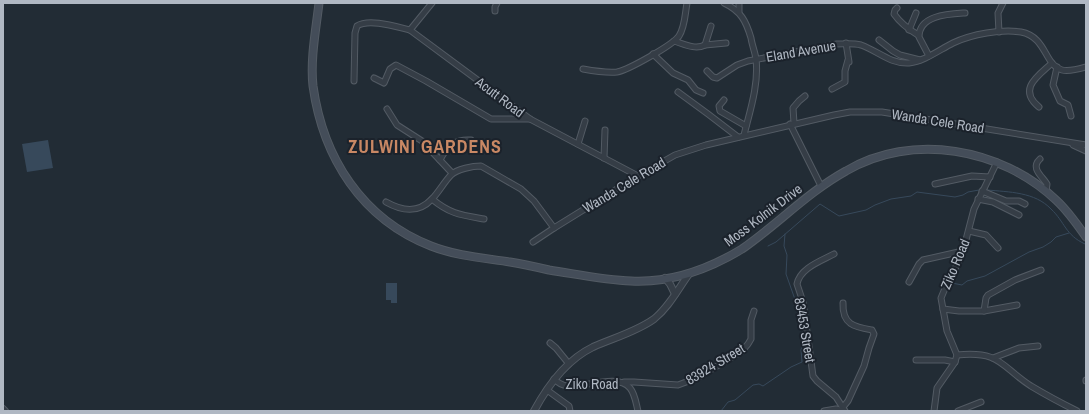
<svg xmlns="http://www.w3.org/2000/svg" width="1089" height="414" viewBox="0 0 1089 414" font-family="'Archivo Narrow',sans-serif">
	<style>
		.water { fill: #37495b }
		.lines { fill: none; stroke-linecap: round; stroke-linejoin: round }
		.stream { stroke: #37495b; stroke-width: 1 }
		.minor-casing { stroke: #535b64; stroke-width: 7 }
		.tertiary-casing { stroke: #535b64; stroke-width: 8 }
		.secondary-casing { stroke: #535b64; stroke-width: 9 }
		.minor { stroke: #353d46; stroke-width: 5 }
		.tertiary { stroke: #353d46; stroke-width: 6 }
		.secondary { stroke: #444d59; stroke-width: 7 }
		.labels { text-anchor: middle; dominant-baseline: central; stroke-width: 4; stroke-linejoin: round; paint-order: stroke }
		.street-label { font-size: 14px; fill: #b0b8c3; stroke: #1b222b }
		.district-label { font-size: 18px; font-weight: bold; letter-spacing: 1px; fill: #c98864; stroke: #1b222b }
	</style>
	<rect width="100%" height="100%" fill="#222c35"/>
	<g class="water">
		<path d="M48 140 53 168 27 172 22 144Z"/>
		<path d="M386 283H397V303H391V300H386Z"/>
	</g>
	<g class="lines">
		<g class="stream">
			<path d="M987 190C1009 192 1035 192 1051 209 1065 222 1065 235 1085 244"/>
			<path d="M768 246 776 242 820 204 839 216 866 210 875 205 891 199 911 196 917 192 955 197 963 195 968 192 979 190"/>
			<path d="M952 283 962 285 967 281 985 276 1029 252 1043 247 1051 242 1056 237 1069 233"/>
			<path d="M721 411 728 402 735 400 753 385 759 384 763 386 791 367 802 362 801 350 805 340 797 305 786 274 787 255 784 246 785 234"/>
		</g>
		<defs>
			<g id="minor">
				<path d="M724 3C741 11 746 21 751 38 752 45 755 52 756 59 759 84 750 111 744 135"/>
				<path d="M739 3V12"/>
				<path d="M897 8 895 10 894 14C901 24 908 29 918 35"/>
				<path d="M495 11V7L497 3"/>
				<path d="M410 30 432 3"/>
				<path d="M909 30 916 13"/>
				<path d="M999 32 998 13 1003 3"/>
				<path d="M879 40 893 51 900 55 920 60"/>
				<path d="M674 41C684 44 695 50 705 45L711 26"/>
				<path d="M846 43 849 62"/>
				<path d="M705 45 726 43"/>
				<path d="M653 54 673 73 688 80 696 90 703 93"/>
				<path d="M929 56 919 37C919 15 949 14 965 13"/>
				<path d="M1057 67 1053 85 1060 101 1068 105 1071 116"/>
				<path d="M583 69C594 71 606 73 617 72 628 70 673 45 679 36 685 27 685 14 687 3"/>
				<path d="M707 71 713 77 717 78 737 65 748 61 837 44C845 44 853 43 861 45 878 51 890 64 909 63 925 61 939 50 953 43 972 34 1001 29 1021 32 1047 37 1044 65 1062 70 1069 72 1079 69 1086 67"/>
				<path d="M374 78 384 83 390 69 396 65 426 81 491 119H530"/>
				<path d="M354 81 355 33 357 26C369 18 397 27 410 30L530 119 638 176"/>
				<path d="M832 89 845 82V71L848 60"/>
				<path d="M678 92 708 114 738 137"/>
				<path d="M724 100 719 106 720 111 746 126"/>
				<path d="M1039 107C1017 89 1038 76 1052 63"/>
				<path d="M387 109 397 125 422 141 452 173"/>
				<path d="M794 123 793 108 799 101 805 96"/>
				<path d="M790 124 821 186"/>
				<path d="M578 144 585 121"/>
				<path d="M1073 145 1086 151"/>
				<path d="M604 158 605 130"/>
				<path d="M1040 159C1030 168 1042 176 1047 184L1046 191"/>
				<path d="M440 160C447 146 455 139 471 140"/>
				<path d="M935 184 972 176 990 177"/>
				<path d="M982 191 1006 201H1019L1025 204"/>
				<path d="M432 199C450 214 461 215 484 219"/>
				<path d="M978 199 993 202 1019 215"/>
				<path d="M386 202C402 211 418 214 432 199 439 192 444 182 451 175 457 169 473 166 481 166L521 189 534 201 554 228"/>
				<path d="M969 231 986 235 998 248"/>
				<path d="M533 242 554 228 638 176 675 155 706 145 834 115 850 112H882L1086 145"/>
				<path d="M834 254C821 261 800 268 797 284L803 302 813 376 817 381 836 397 845 411"/>
				<path d="M909 282 919 264 923 260 963 251"/>
				<path d="M943 309 959 311H984L1017 305"/>
				<path d="M984 311 986 298 988 295 1015 280 1041 270"/>
				<path d="M550 343 556 348 569 364"/>
				<path d="M957 355C1001 351 999 365 1031 386 1046 395 1061 403 1077 411"/>
				<path d="M993 358 1019 348 1038 346"/>
				<path d="M916 360H945L955 362"/>
				<path d="M554 379C558 383 562 385 567 386 584 388 618 373 630 388 635 394 636 403 638 411"/>
				<path d="M1086 380V381"/>
				<path d="M624 382H634L678 385 697 378 742 351 748 344 751 339V320L754 311"/>
				<path d="M547 390 569 406 570 411"/>
				<path d="M843 407 848 401 864 366 869 348 874 334 872 330C855 327 842 325 843 303"/>
				<path d="M824 411 836 409 844 411"/>
				<path d="M934 411 937 388 955 362 957 355 947 331 941 298 946 286 962 255 974 209 997 162"/>
				<path d="M958 411 981 402"/>
			</g>
			<g id="tertiary">
				<path d="M665 278 670 284 675 294"/>
				<path d="M3 409 5 411"/>
				<path d="M534 411C548 385 566 360 593 347 613 338 636 332 654 319 669 307 678 289 689 274"/>
			</g>
			<path id="secondary" d="M319 3C316 29 310 60 313 86 323 158 362 219 431 246 456 256 484 258 510 262 523 264 536 267 549 270 576 274 604 280 631 281 671 283 709 269 742 249 778 224 808 192 846 171 912 132 1001 148 1056 200 1068 211 1077 224 1086 237"/>
		</defs>
		<use href="#minor" class="minor-casing"/>
		<use href="#tertiary" class="tertiary-casing"/>
		<use href="#secondary" class="secondary-casing"/>
		<use href="#minor" class="minor"/>
		<use href="#tertiary" class="tertiary"/>
		<use href="#secondary" class="secondary"/>
	</g>
	<g class="labels">
		<g class="street-label">
			<text transform="translate(801 51) rotate(-10)">Eland Avenue</text>
			<text transform="translate(500 97) rotate(37)">Acutt Road</text>
			<text transform="translate(938 121) rotate(9)">Wanda Cele Road</text>
			<text transform="translate(624 185) rotate(-31)">Wanda Cele Road</text>
			<text transform="translate(763 215) rotate(-37)">Moss Kolnik Drive</text>
			<text transform="translate(955 264) rotate(-67)">Ziko Road</text>
			<text transform="translate(805 330) rotate(80)">83453 Street</text>
			<text transform="translate(715 364) rotate(-31)">83924 Street</text>
			<text x="592" y="384">Ziko Road</text>
		</g>
		<g class="district-label">
			<text x="425" y="146">ZULWINI GARDENS</text>
		</g>
	</g>
	<rect width="1089" height="414" fill="none" stroke="#b0b8c3" stroke-width="8"/>
</svg>
